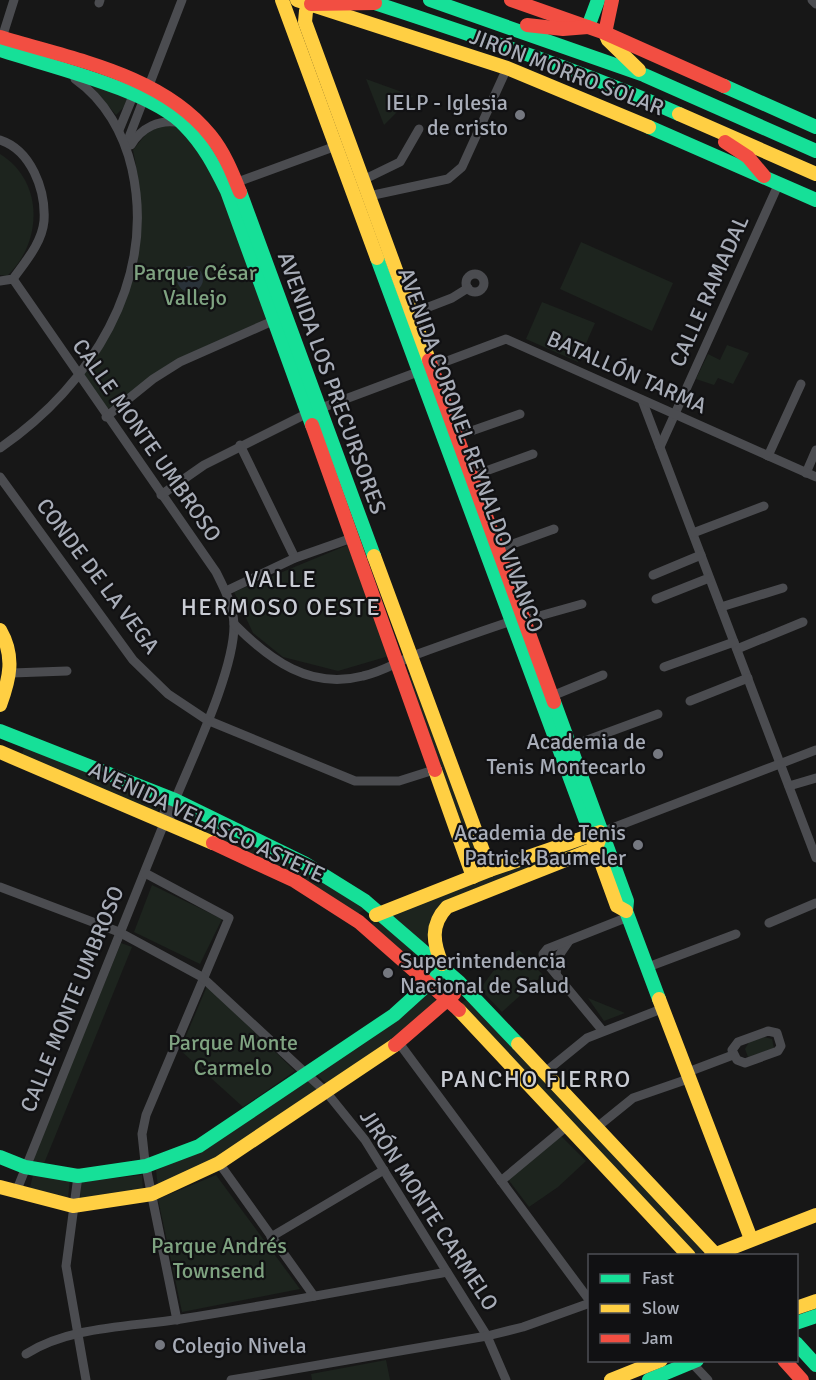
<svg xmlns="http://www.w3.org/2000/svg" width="816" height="1380" viewBox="0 0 816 1380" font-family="Signika,sans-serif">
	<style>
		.green { fill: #1d241e }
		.water { fill: #2a3239 }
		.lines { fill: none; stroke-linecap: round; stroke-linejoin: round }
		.street { stroke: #4b4c50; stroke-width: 9 }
		.fast { stroke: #16e098; stroke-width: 14 }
		.slow { stroke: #ffcf43; stroke-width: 14 }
		.jam { stroke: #f24e42; stroke-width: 14 }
		.poi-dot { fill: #757880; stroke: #111113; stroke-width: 2 }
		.labels { text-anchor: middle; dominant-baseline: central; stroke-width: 4.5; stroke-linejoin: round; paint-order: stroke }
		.street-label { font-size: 22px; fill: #a8adb8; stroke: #111113 }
		.poi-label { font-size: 22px; fill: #a8adb8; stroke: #111113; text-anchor: end }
		.park-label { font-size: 22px; fill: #7fa381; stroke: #111113 }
		.neighbourhood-label { font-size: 24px; letter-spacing: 1.5px; fill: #c9ccd4; stroke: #111113 }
	</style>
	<rect width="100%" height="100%" fill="#171717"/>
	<g class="green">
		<path d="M86 79 129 96 123 108 116 115Z"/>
		<path d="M366 79 413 96 384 125Z"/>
		<path d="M160 126C169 126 178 125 186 132 219 162 253 272 271 317L200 349 106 410 82 376C136 296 153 246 133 150L146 134Z"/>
		<path d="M0 154C44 181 43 242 7 276L0 275Z"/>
		<path d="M581 242 673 283 652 331 560 289Z"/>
		<path d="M542 302 595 323 578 362 526 339Z"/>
		<path d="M727 345 749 353 733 384 718 378 714 385 696 379 708 354 720 360Z"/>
		<path d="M350 544 389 656 338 671 283 657 253 633 234 592Z"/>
		<path d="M414 672 481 866 475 868 407 675Z"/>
		<path d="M25 746 161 801 157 812 21 756Z"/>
		<path d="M186 810 300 865 368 907 356 915 181 821Z"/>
		<path d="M581 840 585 842 583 849 459 897 428 934 426 946 391 915Z"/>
		<path d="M152 885 222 919 200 964 134 932Z"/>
		<path d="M377 919 437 969 431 975 372 927 373 920Z"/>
		<path d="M121 943 132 947 43 1166 35 1165 33 1158Z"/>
		<path d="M519 950 543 975 502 1012 480 989 502 959Z"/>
		<path d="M207 986 295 1071 243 1107 180 1050Z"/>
		<path d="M426 992 440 1003 398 1039 328 1085 315 1073C355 1050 395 1027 426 992Z"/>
		<path d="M469 998 704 1248 702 1253H696L459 1005Z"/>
		<path d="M588 998 625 1013 604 1021Z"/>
		<path d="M764 1037 772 1039 774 1048 748 1057 745 1049 749 1042Z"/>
		<path d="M307 1079 318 1091 216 1159 158 1188 156 1170 203 1148Z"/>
		<path d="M559 1134 586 1161 558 1187 529 1207 507 1178Z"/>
		<path d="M33 1175 70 1178 68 1199 29 1191Z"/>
		<path d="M142 1175 143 1191 80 1200 81 1182Z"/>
		<path d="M216 1175 300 1289 182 1312 158 1199Z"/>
		<path d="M386 1360 390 1380H312L311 1374Z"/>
	</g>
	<circle class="water" cx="190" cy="279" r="13"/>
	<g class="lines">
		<g class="street">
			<path d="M812 0 816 4"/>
			<path d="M99 3 100 0"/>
			<path d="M1 41 14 0"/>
			<path d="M119 130 135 91"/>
			<path d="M0 140C31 150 46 190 44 221 42 243 25 262 13 279L0 281"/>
			<path d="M126 145 182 0"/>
			<path d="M131 145C141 128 160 118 180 123"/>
			<path d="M363 180 400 162 419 129"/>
			<path d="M232 184 336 146"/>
			<path d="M369 196 448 179 462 167 507 68"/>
			<circle cx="475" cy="283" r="9"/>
			<path d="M13 279 216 572C224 588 233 605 234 624 235 669 193 756 175 800 177 808 173 816 165 821L16 1192"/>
			<path d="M408 315 452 298 468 288"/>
			<path d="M642 400 816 858"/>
			<path d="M106 417 153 379 180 362 275 320"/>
			<path d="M457 436 520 414"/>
			<path d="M240 445 295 558"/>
			<path d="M660 447 779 183"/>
			<path d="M0 448C90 386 157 282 132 169 124 134 105 100 75 79"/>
			<path d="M768 456 801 384"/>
			<path d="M806 473 816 450"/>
			<path d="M472 476 533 454"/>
			<path d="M0 477 133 660 168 694 207 720 355 781H399L437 769"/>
			<path d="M161 495 204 465 308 413 506 339 816 477"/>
			<path d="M693 533 764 506"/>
			<path d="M499 549 554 529"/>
			<path d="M653 575 701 555"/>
			<path d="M226 591 295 558 352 538"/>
			<path d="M656 599 709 578"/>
			<path d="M721 607 783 588"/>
			<path d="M525 620 582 604"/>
			<path d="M234 624C270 660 310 690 363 676 382 672 397 662 415 655 448 643 481 631 515 620"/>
			<path d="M737 649 803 622"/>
			<path d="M664 667 734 642"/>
			<path d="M12 673 67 671"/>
			<path d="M552 696 603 675"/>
			<path d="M690 701 748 678"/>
			<path d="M571 746 658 714"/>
			<path d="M789 786 816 778"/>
			<path d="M165 821 164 813 168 803 175 800"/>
			<path d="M602 832 816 750"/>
			<path d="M145 873 229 918 146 1115 142 1134 145 1162 177 1320"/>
			<path d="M0 887 119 932 202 977 327 1093 365 1140 447 1272 487 1336 506 1380"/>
			<path d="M769 923 816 903"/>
			<path d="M648 967 736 934"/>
			<path d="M556 974 558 957 569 941"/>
			<path d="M602 1030 544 960 543 954 547 949 628 917"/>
			<path d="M768 1031 777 1033 781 1046 778 1051 745 1063 737 1060 732 1050 738 1042Z"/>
			<path d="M399 1043 590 1301"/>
			<path d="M688 1072 733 1055"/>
			<path d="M544 1073 587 1038 664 1008"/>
			<path d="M596 1128 633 1098 691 1078"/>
			<path d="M219 1163 314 1296"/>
			<path d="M78 1176 66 1266 86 1380"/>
			<path d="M501 1181 567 1126"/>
			<path d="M271 1237 384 1170"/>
			<path d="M26 1354C70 1326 131 1327 181 1319 270 1305 359 1288 447 1272"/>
			<path d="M692 1363 708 1380"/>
			<path d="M231 1380 487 1336 523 1327 590 1303"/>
		</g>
		<g class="fast">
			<path d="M366 0C471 35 578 69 679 114"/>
			<path d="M430 0 644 75 816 151"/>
			<path d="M588 27 598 0"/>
			<path d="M0 50C48 66 152 90 185 126 204 145 215 167 227 191L312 425"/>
			<path d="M724 86 816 127"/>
			<path d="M649 127 816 200"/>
			<path d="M240 192 374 556"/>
			<path d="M377 258 593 840"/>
			<path d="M554 702 627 901 626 911 659 999"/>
			<path d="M0 731 175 800 304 863 365 901 459 982 518 1044"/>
			<path d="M0 1157 25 1167 78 1176 146 1166 199 1146 394 1015 437 976"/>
			<path d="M796 1323 816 1316"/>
			<path d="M796 1343 816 1365"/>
			<path d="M649 1380 697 1360"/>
		</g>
		<g class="slow">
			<path d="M282 0 377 258"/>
			<path d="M297 0 507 68 649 127"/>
			<path d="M311 4 306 11 305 22 429 360"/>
			<path d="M605 33 608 40 639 70"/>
			<path d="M679 114 816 174"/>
			<path d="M374 556 490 870"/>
			<path d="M0 630C15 656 10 678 0 705"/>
			<path d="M0 752 213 843"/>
			<path d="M435 770 473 877"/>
			<path d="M593 840 617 906 626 911"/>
			<path d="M376 915 490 870 600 832"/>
			<path d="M442 964C433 943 430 925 447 907L596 848 599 840"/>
			<path d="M659 999 751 1239"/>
			<path d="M459 1010 689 1256"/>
			<path d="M518 1044 717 1256"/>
			<path d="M0 1187 73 1206 152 1194 219 1163 395 1045"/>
			<path d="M711 1256 816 1215"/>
			<path d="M796 1308 816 1301"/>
			<path d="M611 1380 661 1360"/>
		</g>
		<g class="jam">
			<path d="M511 0 605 33 724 86"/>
			<path d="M311 4 375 3"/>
			<path d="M527 25 563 29 588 27"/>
			<path d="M605 33 612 0"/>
			<path d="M0 37C71 59 161 74 210 135 224 152 232 172 240 192"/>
			<path d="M725 142 748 157 764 176"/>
			<path d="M429 360 554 702"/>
			<path d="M312 425 435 770"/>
			<path d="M213 843 295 881 359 922 459 1010"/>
			<path d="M395 1045 454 994"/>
			<path d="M784 1360 802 1380"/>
		</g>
	</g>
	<g class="poi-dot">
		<circle cx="520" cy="115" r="6"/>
		<circle cx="658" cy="754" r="6"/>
		<circle cx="638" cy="845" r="6"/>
		<circle cx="388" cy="973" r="6"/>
		<circle cx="160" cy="1345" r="6"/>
	</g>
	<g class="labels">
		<g class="street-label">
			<text transform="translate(567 72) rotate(21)">JIRÓN MORRO SOLAR</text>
			<text transform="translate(709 291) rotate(-66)">CALLE RAMADAL</text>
			<text transform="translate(627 372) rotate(24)">BATALLÓN TARMA</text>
			<text transform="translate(332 383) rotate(70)">AVENIDA LOS PRECURSORES</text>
			<text transform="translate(147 440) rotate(55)">CALLE MONTE UMBROSO</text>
			<text transform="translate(471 450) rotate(70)">AVENIDA CORONEL REYNALDO VIVANCO</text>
			<text transform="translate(98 576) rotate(53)">CONDE DE LA VEGA</text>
			<text transform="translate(207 822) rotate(25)">AVENIDA VELASCO ASTETE</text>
			<text transform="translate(72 999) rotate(-68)">CALLE MONTE UMBROSO</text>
			<text transform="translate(429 1210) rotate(57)">JIRÓN MONTE CARMELO</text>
		</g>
		<g class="poi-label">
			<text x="508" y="102">IELP - Iglesia<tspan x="508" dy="25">de cristo</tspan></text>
			<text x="646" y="741">Academia de<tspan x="646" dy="25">Tenis Montecarlo</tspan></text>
			<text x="626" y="832">Academia de Tenis<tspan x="626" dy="25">Patrick Baumeler</tspan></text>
			<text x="400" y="960" text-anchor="start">Superintendencia<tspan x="400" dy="25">Nacional de Salud</tspan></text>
			<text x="172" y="1345" text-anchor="start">Colegio Nivela</text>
		</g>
		<g class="park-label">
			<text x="195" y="272">Parque César<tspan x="195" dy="25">Vallejo</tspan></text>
			<text x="233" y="1042">Parque Monte<tspan x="233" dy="25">Carmelo</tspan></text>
			<text x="219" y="1245">Parque Andrés<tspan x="219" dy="25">Townsend</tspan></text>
		</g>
		<g class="neighbourhood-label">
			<text x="281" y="579">VALLE<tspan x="281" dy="28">HERMOSO OESTE</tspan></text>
			<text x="536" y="1079">PANCHO FIERRO</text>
		</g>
	</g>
	<rect x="588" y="1254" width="210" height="108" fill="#111113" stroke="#4d4f55" stroke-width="1.5"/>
	<rect x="600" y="1274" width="30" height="9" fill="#16e098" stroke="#4d4f55" stroke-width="1.5"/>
	<text x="642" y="1284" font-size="18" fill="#a8adb8">Fast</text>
	<rect x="600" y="1304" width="30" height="9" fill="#ffcf43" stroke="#4d4f55" stroke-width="1.5"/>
	<text x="642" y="1314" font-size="18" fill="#a8adb8">Slow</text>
	<rect x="600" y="1334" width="30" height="9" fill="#f24e42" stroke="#4d4f55" stroke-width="1.5"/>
	<text x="642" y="1344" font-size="18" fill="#a8adb8">Jam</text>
</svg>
